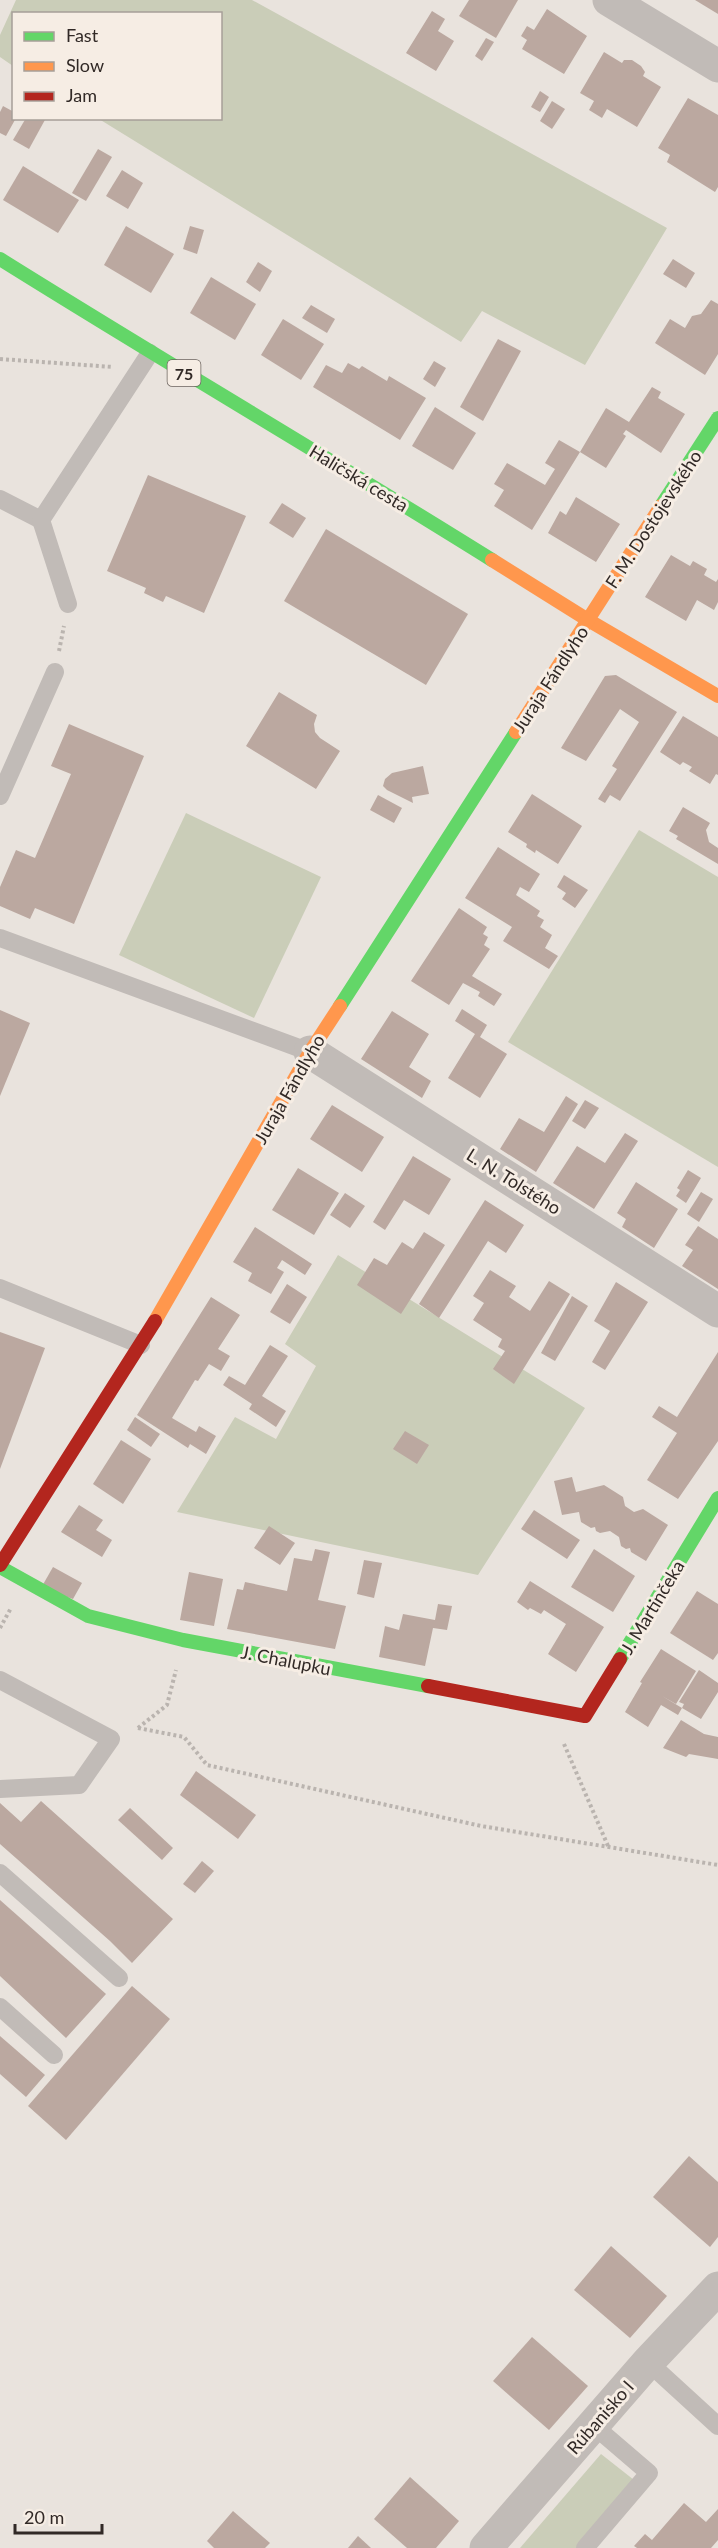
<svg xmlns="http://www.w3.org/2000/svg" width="718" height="2548" viewBox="0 0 718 2548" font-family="Lato,sans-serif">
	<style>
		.green { fill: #cacdb8 }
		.building { fill: #bba8a0 }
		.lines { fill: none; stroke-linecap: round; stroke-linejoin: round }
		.path { stroke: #bab4af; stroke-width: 4; stroke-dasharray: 3 3; stroke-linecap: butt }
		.lane { stroke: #c1bbb7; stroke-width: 18 }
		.street { stroke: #c1bbb7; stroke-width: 33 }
		.fast { stroke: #63d668; stroke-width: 14 }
		.slow { stroke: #ff974d; stroke-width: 14 }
		.jam { stroke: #b3261e; stroke-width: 14 }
		.labels { text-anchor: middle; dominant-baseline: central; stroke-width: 6; stroke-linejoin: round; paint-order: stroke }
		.shield { fill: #f6ede4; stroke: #6c645f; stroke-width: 1.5 }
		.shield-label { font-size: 16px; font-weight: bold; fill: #312926 }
		.street-label { font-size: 18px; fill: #312926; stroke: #f6ede4 }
	</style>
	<rect width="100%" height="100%" fill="#e9e3dd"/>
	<g class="green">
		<path d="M16 0H252L667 228 585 365 482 311 461 342 99 119 220 118V14H14L13 66 0 57V35Z"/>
		<path d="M186 813 321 877 254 1018 119 955Z"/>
		<path d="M639 830 718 877V1167L508 1042Z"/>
		<path d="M338 1255 585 1408 478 1575 177 1512 235 1417 276 1439 316 1366 285 1344Z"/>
		<path d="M601 2454 634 2480 585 2548H520Z"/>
	</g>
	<g class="building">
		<path d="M469 0H518L496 38 459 16Z"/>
		<path d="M695 0H718V14Z"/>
		<path d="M547 9 587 36 564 74 522 49 527 40 521 36 527 26 534 30Z"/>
		<path d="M432 11 445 19 438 31 454 41 436 71 406 53Z"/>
		<path d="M486 38 494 42 482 61 475 56Z"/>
		<path d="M604 52 622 63 624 60H632L641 66 645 72 643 76 661 87 637 127 607 109 602 118 589 110 594 101 580 93Z"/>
		<path d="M540 91 549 97 540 112 531 107Z"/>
		<path d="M688 98 718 115V187L715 192 667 162 670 155 658 148Z"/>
		<path d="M552 101 565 109 552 129 540 121Z"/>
		<path d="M3 106 14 112V118H16L6 136 0 133V112Z"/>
		<path d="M26 118H46L29 149 13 140Z"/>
		<path d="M98 149 112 157 86 201 72 193Z"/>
		<path d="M23 166 79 200 58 233 3 200Z"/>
		<path d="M122 170 143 183 128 209 106 196Z"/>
		<path d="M126 226 174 254 151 293 104 265Z"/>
		<path d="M190 226 204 230 197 254 183 249Z"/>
		<path d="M673 259 695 273 686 288 663 274Z"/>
		<path d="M258 262 272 271 260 292 246 282Z"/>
		<path d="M211 277 256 304 235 340 190 313Z"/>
		<path d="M711 300 718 304V354L705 375 655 343 670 319 685 328 692 316 701 314Z"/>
		<path d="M311 305 335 319 327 333 302 318Z"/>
		<path d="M283 319 324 344 301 380 261 355Z"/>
		<path d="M498 339 521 351 483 421 460 407Z"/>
		<path d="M434 361 446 368 435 387 423 379Z"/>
		<path d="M348 363 359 369 362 366 387 381 389 376 426 398 400 440 313 387 326 365 342 373Z"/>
		<path d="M652 387 661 392 658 398 685 414 661 453 626 430 623 434 626 436 606 468 580 452 606 408 629 422Z"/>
		<path d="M435 407 476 433 453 470 412 446Z"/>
		<path d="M559 440 580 452 532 530 494 506 504 490 494 484 507 463 545 485 555 469 545 463Z"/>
		<path d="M148 475 246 516 204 613 166 596 163 602 144 593 146 588 107 571Z"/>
		<path d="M576 497 620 524 596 562 548 533 560 511 566 515Z"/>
		<path d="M282 503 306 518 293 538 269 523Z"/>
		<path d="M326 529 468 614 426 685 284 601Z"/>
		<path d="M671 555 690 566 693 561 707 569 704 575 716 582 718 579V602L714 610 697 600 686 621 645 597Z"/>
		<path d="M616 675 677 712 620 801 610 795 605 803 598 799 617 769 612 766 639 722 620 709 586 761 561 748 605 676Z"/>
		<path d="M279 692 317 715 314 724 315 732 320 738 340 751 316 789 246 746Z"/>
		<path d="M683 716 718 737V775L716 774 710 784 689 771 692 767 683 762 680 765 660 752Z"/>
		<path d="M69 724 144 756 74 924 35 908 30 919 0 906V887L16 850 35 858 71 774 51 766Z"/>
		<path d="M423 766 429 794 412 797 413 803 387 790 383 786 385 779 392 773Z"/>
		<path d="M532 794 582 826 558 864 536 850 535 853 526 847 527 844 508 832Z"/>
		<path d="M378 795 402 808 394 823 370 810Z"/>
		<path d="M683 807 710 823 706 830 709 842 718 848V864L676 839 678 836 669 831Z"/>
		<path d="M498 847 540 874 529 892 520 887 516 895 540 911 537 916 544 920 540 927 552 935 545 948 558 956 549 969 503 941 512 927 465 898Z"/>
		<path d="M564 875 588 890 575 908 562 899 566 893 557 887Z"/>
		<path d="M459 908 487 927 483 934 488 937 484 945 490 949 472 976 502 994 494 1006 478 996 480 992 463 983 449 1005 411 981Z"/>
		<path d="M462 1009 487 1025 480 1037 507 1054 480 1098 448 1078 475 1034 455 1021Z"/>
		<path d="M0 1010 30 1023 0 1096Z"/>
		<path d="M392 1011 429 1034 409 1067 431 1081 422 1098 361 1059Z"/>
		<path d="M566 1096 578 1104 536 1172 500 1149 519 1118 544 1132Z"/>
		<path d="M585 1100 599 1108 585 1129 572 1121Z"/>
		<path d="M332 1105 384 1137 362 1172 310 1139Z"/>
		<path d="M625 1133 638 1141 594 1209 553 1183 577 1146 605 1163Z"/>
		<path d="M413 1156 451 1179 429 1215 404 1200 385 1230 373 1222Z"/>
		<path d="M298 1168 339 1193 314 1235 272 1210Z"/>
		<path d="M688 1170 701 1178 686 1203 676 1196 680 1190 677 1188Z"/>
		<path d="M636 1182 678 1209 654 1248 622 1227 626 1219 617 1213Z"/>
		<path d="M701 1192 713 1199 699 1222 687 1214Z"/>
		<path d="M345 1193 365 1206 350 1228 330 1215Z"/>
		<path d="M485 1200 524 1225 506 1253 488 1241 439 1318 419 1304Z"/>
		<path d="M698 1226 718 1239V1289L682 1266 693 1250 685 1245Z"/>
		<path d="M255 1227 312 1264 305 1275 282 1260 277 1268 284 1272 271 1294 248 1281 252 1273 233 1262Z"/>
		<path d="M424 1232 445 1245 401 1314 357 1285 374 1258 387 1265 402 1242 413 1249Z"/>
		<path d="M490 1270 516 1286 509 1297 530 1311 549 1281 570 1294 514 1384 493 1369 505 1351 498 1347 502 1339 473 1320 484 1303 473 1296Z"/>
		<path d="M616 1282 648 1302 605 1370 592 1362 610 1331 594 1321Z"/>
		<path d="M287 1284 307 1297 290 1324 270 1312Z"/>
		<path d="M572 1296 588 1306 555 1361 541 1353Z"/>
		<path d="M211 1297 240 1315 218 1349 230 1356 221 1371 209 1364 198 1381 195 1380 172 1418 196 1432 199 1426 216 1436 206 1454 190 1444 188 1448 137 1415Z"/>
		<path d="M0 1332 45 1348 0 1469Z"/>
		<path d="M270 1345 288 1356 262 1396 286 1411 276 1427 249 1409 252 1404 223 1385 229 1376 245 1385Z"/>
		<path d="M718 1352V1441L678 1499 647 1480 677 1433 652 1417 659 1406 677 1417Z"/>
		<path d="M135 1417 160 1434 151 1447 127 1430Z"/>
		<path d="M405 1431 429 1445 417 1464 393 1449Z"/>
		<path d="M121 1440 151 1459 123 1504 93 1484Z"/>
		<path d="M572 1477 576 1492 604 1485 623 1497 625 1506 634 1512 643 1509 668 1525 646 1561 631 1552 630 1548 626 1549 621 1546 619 1537 610 1531 600 1533 596 1531 595 1527 591 1528 581 1522 579 1512 562 1515 554 1481Z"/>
		<path d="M79 1505 103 1520 96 1530 112 1540 102 1557 61 1532Z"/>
		<path d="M534 1510 580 1540 567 1559 521 1529Z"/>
		<path d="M269 1526 295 1543 280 1565 254 1548Z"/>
		<path d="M315 1549 330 1552 318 1600 346 1606 335 1649 227 1629 237 1589 243 1590 245 1582 287 1591 294 1558 312 1561Z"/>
		<path d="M594 1549 635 1576 613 1612 571 1587Z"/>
		<path d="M364 1560 382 1563 374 1598 357 1594Z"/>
		<path d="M53 1567 82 1583 73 1599 41 1588Z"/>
		<path d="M189 1572 223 1579 214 1626 180 1620Z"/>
		<path d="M530 1581 604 1627 576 1672 548 1654 566 1624 544 1610 541 1614 530 1608 528 1610 517 1602Z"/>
		<path d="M697 1591 718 1604V1653L713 1660 670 1633Z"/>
		<path d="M438 1604 452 1606 447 1630 433 1628 425 1666 379 1657 385 1626 399 1630 403 1614 435 1620Z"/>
		<path d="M661 1649 696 1671 676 1704 662 1696 682 1708 678 1715 661 1705 648 1727 625 1712 642 1683 640 1682Z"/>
		<path d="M699 1670 718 1683V1692L701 1719 682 1708 684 1704 679 1702Z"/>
		<path d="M681 1720 704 1734 718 1737V1759L689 1754 686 1757 663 1748Z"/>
		<path d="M196 1771 256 1815 238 1839 180 1795Z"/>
		<path d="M41 1801 173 1919 132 1963 110 1941 0 1844V1803L21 1822Z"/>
		<path d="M130 1808 173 1848 162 1860 118 1820Z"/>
		<path d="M202 1861 214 1871 195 1893 183 1884Z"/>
		<path d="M0 1900 106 1994 66 2038 0 1976Z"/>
		<path d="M132 1986 170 2019 66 2140 28 2106Z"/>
		<path d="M0 2036 45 2075 26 2097 0 2074Z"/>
		<path d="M689 2156 718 2182V2237L710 2247 653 2197Z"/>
		<path d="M611 2246 667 2296 630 2338 574 2290Z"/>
		<path d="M532 2337 588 2386 549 2430 493 2381Z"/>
		<path d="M410 2477 459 2521 436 2548H407L374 2519Z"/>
		<path d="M684 2503 706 2522 718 2509V2540L711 2548H637L634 2546 645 2534 652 2540Z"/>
		<path d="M233 2511 270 2543 265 2548H214L207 2541Z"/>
		<path d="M358 2536 371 2548H348Z"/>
	</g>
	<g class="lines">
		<g class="path">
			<path d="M0 359 113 367"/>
			<path d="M59 651 64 626"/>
			<path d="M0 1628 11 1608"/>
			<path d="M138 1728 184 1737 207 1765 481 1826 718 1865"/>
			<path d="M138 1728 167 1705 176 1670"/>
			<path d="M564 1744 608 1846"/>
		</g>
		<g class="lane">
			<path d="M0 499 41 520"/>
			<path d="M68 604 41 520 150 353"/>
			<path d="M0 796 55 672"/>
			<path d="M0 938 310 1052"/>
			<path d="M0 1288 141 1345"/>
			<path d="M0 1680 111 1739 79 1785 0 1789"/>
			<path d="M0 1873 119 1978"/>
			<path d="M0 2007 54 2055"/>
			<path d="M648 2362 718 2426"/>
			<path d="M585 2548 649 2473 593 2425"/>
		</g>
		<g class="street">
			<path d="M609 0 718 66"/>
			<path d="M310 1052 718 1311"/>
			<path d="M486 2548 648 2362 718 2288"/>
		</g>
		<g class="fast">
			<path d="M0 259C163 361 329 458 492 560"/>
			<path d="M661 506 718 418"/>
			<path d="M340 1006 516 732"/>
			<path d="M0 1567 88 1616 183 1640 428 1686"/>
			<path d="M620 1659 718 1498"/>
		</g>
		<g class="slow">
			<path d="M492 560 588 620 718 696"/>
			<path d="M516 732 661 506"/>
			<path d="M155 1321 310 1052 340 1006"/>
		</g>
		<g class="jam">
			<path d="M0 1565 155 1321"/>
			<path d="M428 1686 585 1716 620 1659"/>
		</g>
	</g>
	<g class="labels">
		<rect class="shield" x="167.5" y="360" width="33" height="26" rx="4.5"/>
		<g class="shield-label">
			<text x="184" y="373">75</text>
		</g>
		<g class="street-label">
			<text transform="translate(359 478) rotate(31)">Haličská cesta</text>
			<text transform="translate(653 519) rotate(-57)">F. M. Dostojevského</text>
			<text transform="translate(550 679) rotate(-57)">Juraja Fándlyho</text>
			<text transform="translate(289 1089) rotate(-60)">Juraja Fándlyho</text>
			<text transform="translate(514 1181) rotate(32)">L. N. Tolstého</text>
			<text transform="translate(652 1607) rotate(-59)">J. Martinčeka</text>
			<text transform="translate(286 1660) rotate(11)">J. Chalupku</text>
			<text transform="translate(600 2417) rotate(-49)">Rúbanisko I</text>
		</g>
	</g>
	<rect x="12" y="12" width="210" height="108" fill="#f6ede4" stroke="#a79f98" stroke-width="1.5"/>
	<rect x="24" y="32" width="30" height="9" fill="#63d668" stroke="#a79f98" stroke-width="1.5"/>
	<text x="66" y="42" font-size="18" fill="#312926">Fast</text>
	<rect x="24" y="62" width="30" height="9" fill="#ff974d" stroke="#a79f98" stroke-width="1.5"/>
	<text x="66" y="72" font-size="18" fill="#312926">Slow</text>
	<rect x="24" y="92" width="30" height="9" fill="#b3261e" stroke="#a79f98" stroke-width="1.5"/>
	<text x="66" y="102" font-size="18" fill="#312926">Jam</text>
	<path d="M15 2524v9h87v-9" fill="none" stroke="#312926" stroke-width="3"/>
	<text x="24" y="2524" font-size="18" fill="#312926" stroke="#f6ede4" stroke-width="4.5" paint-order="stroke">20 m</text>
</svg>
